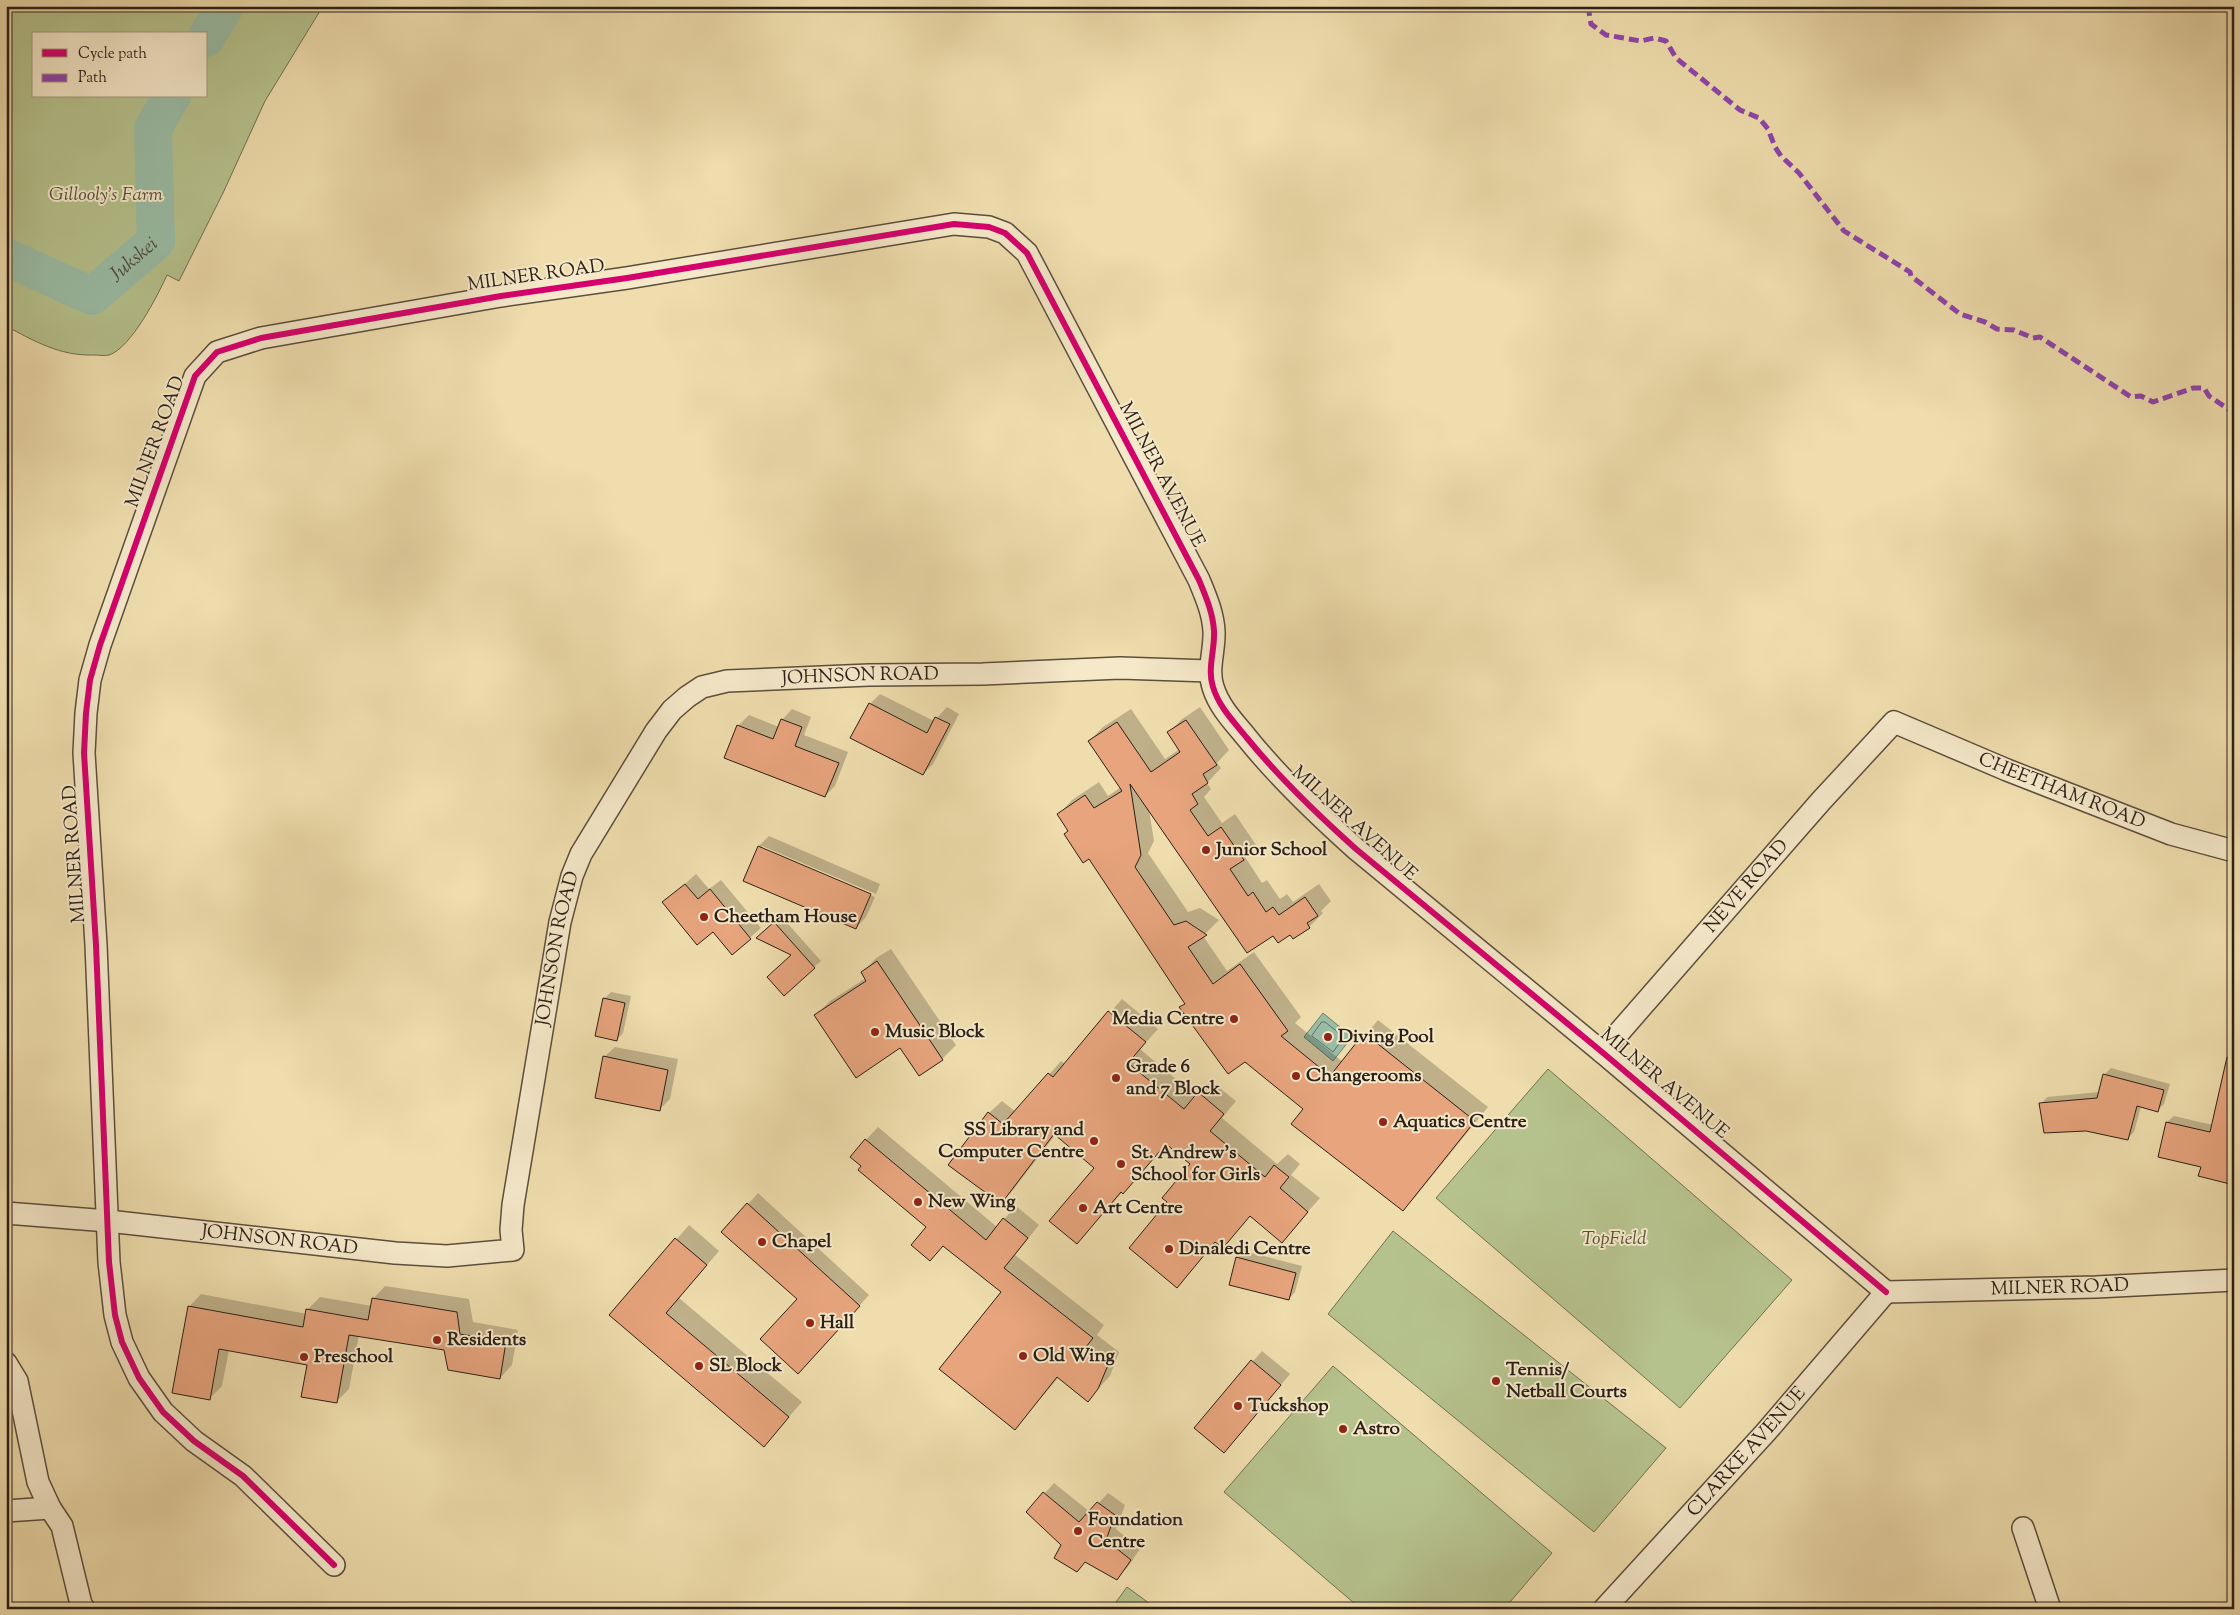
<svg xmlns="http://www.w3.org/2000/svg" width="2240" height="1615" viewBox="0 0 2240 1615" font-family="'Sorts Mill Goudy',serif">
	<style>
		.green { fill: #b6c28d; stroke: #707052; fill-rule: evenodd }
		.water { fill: #9abda6; stroke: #6e7e6d }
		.shadow { fill: #0003 }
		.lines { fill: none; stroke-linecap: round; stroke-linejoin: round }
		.shore { stroke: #626e5e; stroke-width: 1 }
		.river { stroke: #9abda6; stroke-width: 38 }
		.building { fill: #e7a47d; stroke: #2b1f17 }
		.street-casing { stroke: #5c4e3c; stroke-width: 24 }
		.street { stroke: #f5e9ca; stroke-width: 21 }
		.quiet { stroke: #8e44ad; stroke-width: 5; stroke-dasharray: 10 5; stroke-linecap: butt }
		.cycleway-casing { stroke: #f5e9ca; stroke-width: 9 }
		.cycleway { stroke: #d6006c; stroke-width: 6 }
		.poi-dot { fill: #8f2418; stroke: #f5e9ca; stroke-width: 2 }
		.labels { text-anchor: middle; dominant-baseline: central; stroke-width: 4; stroke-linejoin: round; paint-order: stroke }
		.park-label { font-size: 19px; font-style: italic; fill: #55503a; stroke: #f5e9ca }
		.street-label { font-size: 19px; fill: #2b1f17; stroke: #f5e9ca }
		.poi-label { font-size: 19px; font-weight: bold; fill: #2b1f17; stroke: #f5e9ca; text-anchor: start }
		.water-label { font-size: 20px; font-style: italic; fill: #4c4e42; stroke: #f5e9ca }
	</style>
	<rect width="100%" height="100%" fill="#efddad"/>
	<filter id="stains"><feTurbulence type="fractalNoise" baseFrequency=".004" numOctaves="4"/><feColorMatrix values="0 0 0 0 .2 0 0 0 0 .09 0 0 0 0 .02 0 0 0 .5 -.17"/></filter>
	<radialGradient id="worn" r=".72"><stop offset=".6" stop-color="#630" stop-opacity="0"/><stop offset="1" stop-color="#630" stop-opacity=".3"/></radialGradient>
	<g class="green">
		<path d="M6 6H323L265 101 223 193 179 281 167 275C158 295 131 348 109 355 104 356 98 355 93 355 60 356 34 341 6 326ZM34 34H206V96H34Z"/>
		<path d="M1548 1069 1792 1280 1680 1408 1436 1198Z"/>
		<path d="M1393 1231 1666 1448 1594 1532 1328 1314Z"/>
		<path d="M1333 1366 1552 1553 1504 1609H1361L1224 1492Z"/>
		<path d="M1127 1587 1157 1609H1111Z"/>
	</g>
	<path class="water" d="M1323 1013 1352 1037 1333 1061 1304 1037Z"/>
	<g class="shadow">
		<path d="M880 694 934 721 947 707 959 714 933 764 923 774 870 704Z"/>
		<path d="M1200 707 1229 750 1217 763 1221 768 1207 783 1211 789 1204 797 1222 823 1235 814 1256 845 1245 857 1262 883 1267 880 1280 899 1287 894 1293 902 1319 884 1331 901 1321 911 1323 913 1309 927 1293 938 1290 933 1273 934 1149 810 1154 841 1148 853 1188 912 1200 908 1219 920 1203 936 1227 971 1254 952 1301 1017 1295 1023 1343 1062 1378 1020 1488 1107 1416 1196 1402 1210 1305 1109 1181 1008 1186 1003 1161 963 1059 814 1072 800 1099 782 1108 796 1121 787 1089 741 1103 727 1131 709 1165 759 1180 749 1169 732 1182 719Z"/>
		<path d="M792 709 811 717 804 735 848 752 835 786 825 796 738 726 749 715 779 727 782 720Z"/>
		<path d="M769 836 880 884 876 894 762 846V849L875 897 866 917 856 928 759 846Z"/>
		<path d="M696 874 709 889 721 880 761 928 732 953 713 930 664 903Z"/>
		<path d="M781 916 821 961 814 967 793 954 764 931Z"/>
		<path d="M891 949 956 1045 942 1059 919 1074 901 1046 816 1015 830 1001 866 978 863 972 876 958Z"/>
		<path d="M611 992 631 996 623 1033 617 1040 604 999Z"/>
		<path d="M1122 999 1158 1029 1140 1049 1196 1096 1211 1081 1236 1101 1222 1118 1277 1164 1288 1154 1300 1164 1291 1175 1320 1198 1282 1241 1251 1215 1223 1247 1216 1242 1177 1287 1169 1202 1192 1164 1167 1143 1077 1242 1095 1168 1056 1134 1013 1190 1001 1203 989 1113 1002 1101 1016 1112 1061 1061 1065 1064Z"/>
		<path d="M615 1047 678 1059 670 1099 659 1110 604 1057Z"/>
		<path d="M2111 1068 2170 1084 2164 1104 2158 1110 2141 1106 2134 1132 2128 1138 2041 1104 2047 1097 2100 1092 2104 1075Z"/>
		<path d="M2174 1116 2213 1125 2202 1166 2159 1157 2167 1122Z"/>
		<path d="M878 1127 997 1227 1016 1206 1039 1225 1015 1255 1104 1325 1097 1335 1119 1352 1110 1376 1088 1400 1059 1377 1015 1428 1003 1291 927 1227 851 1156Z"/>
		<path d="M758 1193 869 1295 809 1362 799 1299 723 1232Z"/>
		<path d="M689 1225 719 1251 679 1298 802 1402 764 1445 611 1315Z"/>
		<path d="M1244 1251 1302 1266 1295 1292 1289 1299 1237 1258Z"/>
		<path d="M385 1286 469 1299 473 1322 518 1330 512 1365 500 1378 445 1349 359 1335 349 1389 336 1402 308 1364 229 1350 222 1386 210 1398 189 1307 201 1294 307 1314V1310L320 1297 372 1306 373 1299Z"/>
		<path d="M1262 1351 1290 1374 1234 1441 1196 1427Z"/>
		<path d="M1054 1483 1090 1512 1108 1493 1125 1505 1116 1529 1140 1549 1127 1568 1117 1578 1086 1561 1077 1570 1063 1544 1028 1512Z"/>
	</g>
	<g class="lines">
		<path class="shore" d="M1322 1022H1325L1344 1037 1333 1052 1312 1036Z"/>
		<g class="river">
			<path d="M206 38 225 6"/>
			<path id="s1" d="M6 257 92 296 156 241 153 128 172 96"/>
		</g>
	</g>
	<g class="building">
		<path d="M869 703 927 733 935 717 950 724 923 775 850 738Z"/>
		<path d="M781 719 802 727 795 746 839 763 825 797 724 758 737 725 773 739Z"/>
		<path d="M1186 720 1217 765 1203 774 1208 783 1192 794 1198 804 1190 810 1208 836 1221 827 1244 860 1230 869 1248 896 1253 892 1266 912 1273 907 1279 915 1305 897 1318 916 1307 923 1310 928 1293 939 1290 935 1278 943 1273 936 1247 953 1130 784 1141 855 1135 867 1174 925 1186 921 1207 935 1188 947 1213 984 1240 964 1288 1031 1281 1036 1330 1076 1364 1033 1475 1121 1403 1211 1291 1124 1303 1109 1245 1062 1228 1074 1179 1007 1185 1004 1089 859 1083 863 1064 834 1068 831 1057 814 1085 795 1094 808 1122 791 1088 741 1117 722 1151 772 1180 752 1167 732Z"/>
		<path d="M758 846 871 894 856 929 743 881Z"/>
		<path d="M685 884 698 899 710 889 751 939 732 955 713 932 697 945 662 902Z"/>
		<path d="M774 922 815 968 784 996 767 977 791 955 756 938Z"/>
		<path d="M877 961 943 1060 919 1076 900 1048 856 1078 814 1015 866 981 861 972Z"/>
		<path d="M603 998 625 1003 617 1041 595 1036Z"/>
		<path d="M1108 1011 1146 1042 1128 1063 1184 1109 1198 1092 1224 1114 1210 1131 1265 1177 1274 1165 1289 1177 1280 1188 1308 1212 1282 1243 1250 1216 1223 1248 1215 1242 1177 1288 1129 1248 1167 1202 1162 1198 1190 1164 1166 1144 1123 1194 1121 1192 1077 1244 1049 1221 1094 1168 1054 1134 1001 1204 948 1165 988 1112 1003 1124 1048 1073 1053 1077Z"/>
		<path d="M603 1056 668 1070 660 1111 595 1098Z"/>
		<path d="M2227 1057 2234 1058V1185L2198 1176 2201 1167 2158 1157 2166 1122 2210 1132Z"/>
		<path d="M2103 1074 2164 1090 2158 1112 2137 1106 2128 1140 2086 1131 2044 1133 2039 1103 2097 1098Z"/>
		<path d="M865 1139 986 1240 1003 1218 1028 1238 1004 1268 1093 1338 1086 1347 1108 1365 1098 1389 1088 1402 1057 1377 1015 1430 939 1369 1001 1292 943 1246 930 1261 911 1245 926 1227 858 1170 861 1166 850 1157Z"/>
		<path d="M747 1203 860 1306 798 1374 760 1339 797 1299 721 1232Z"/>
		<path d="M675 1238 707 1265 666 1313 789 1417 764 1447 609 1315Z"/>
		<path d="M1236 1257 1296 1273 1289 1300 1229 1285Z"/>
		<path d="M372 1298 457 1312 460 1334 506 1342 500 1379 448 1370 444 1350 349 1335 337 1403 301 1397 307 1365 219 1349 210 1400 172 1393 188 1306 303 1327 306 1309 368 1320Z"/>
		<path d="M1251 1360 1281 1385 1224 1453 1194 1428Z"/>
		<path d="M1043 1492 1079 1522 1097 1502 1115 1515 1106 1540 1131 1560 1117 1580 1085 1562 1077 1572 1054 1558 1061 1545 1026 1512Z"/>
	</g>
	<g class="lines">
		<defs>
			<g id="street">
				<path id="s2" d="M1602 1052 1821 801 1894 722 2007 770 2171 834 2234 851"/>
				<path id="s3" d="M6 1213 108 1221 395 1253 447 1256 513 1250 511 1230 513 1205 560 922 572 876 581 854 656 731 672 710 687 697 702 687 727 681 869 675 983 674 1120 668 1210 671"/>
				<path id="s4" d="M1886 1292 2096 1287 2234 1280"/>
				<path d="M6 1363 17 1381 38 1482 50 1508 62 1526 81 1604 84 1609"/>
				<path d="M6 1511 50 1508"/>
				<path d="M2023 1528 2050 1609"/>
				<path d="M334 1565 243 1476 194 1441 163 1412 139 1378 122 1342 115 1315 109 1262 96 945 84 753 86 713 90 680 100 645 195 376 217 352 261 338 501 296 627 278 954 224 989 227 1005 233 1027 253 1199 580C1206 597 1213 613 1214 631 1215 650 1207 669 1213 687 1219 707 1234 722 1247 738 1280 779 1317 814 1356 849L1602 1052 1886 1292"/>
				<path id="s5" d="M1604 1609 1766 1432 1886 1292"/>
			</g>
		</defs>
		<use href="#street" class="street-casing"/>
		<use href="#street" class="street"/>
		<path class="quiet" d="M1588 6 1591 24 1606 35 1641 41 1654 38 1666 41 1676 58 1740 110 1759 118 1768 129 1775 147 1781 156 1799 173 1844 231 1910 272 1911 276 1960 314 1985 322 1997 329 2014 330 2033 338 2040 337 2131 397 2141 396 2153 402 2193 388H2204L2209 396 2234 413"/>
		<defs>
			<path id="cycleway" d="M334 1565 243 1476 194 1441 163 1412 139 1378 122 1342 115 1315 109 1262 96 945 84 753 86 713 90 680 100 645 195 376 217 352 261 338 501 296 627 278 954 224 989 227 1005 233 1027 253 1199 580C1206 597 1213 613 1214 631 1215 650 1207 669 1213 687 1219 707 1234 722 1247 738 1280 779 1317 814 1356 849L1602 1052 1886 1292"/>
		</defs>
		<use href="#cycleway" class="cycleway-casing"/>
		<use href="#cycleway" class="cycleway"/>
	</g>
	<g class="poi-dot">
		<circle cx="1206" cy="850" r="5"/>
		<circle cx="704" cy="917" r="5"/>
		<circle cx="1234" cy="1019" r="5"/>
		<circle cx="875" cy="1032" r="5"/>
		<circle cx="1328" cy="1037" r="5"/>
		<circle cx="1296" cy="1076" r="5"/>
		<circle cx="1116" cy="1078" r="5"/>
		<circle cx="1383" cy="1122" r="5"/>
		<circle cx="1094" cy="1141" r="5"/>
		<circle cx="1121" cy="1164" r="5"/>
		<circle cx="918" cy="1202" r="5"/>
		<circle cx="1083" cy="1208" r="5"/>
		<circle cx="762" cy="1242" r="5"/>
		<circle cx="1169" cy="1249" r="5"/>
		<circle cx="810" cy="1323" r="5"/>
		<circle cx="437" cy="1340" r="5"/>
		<circle cx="1023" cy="1356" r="5"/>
		<circle cx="304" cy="1357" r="5"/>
		<circle cx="699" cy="1366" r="5"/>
		<circle cx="1496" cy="1381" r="5"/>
		<circle cx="1238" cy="1406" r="5"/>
		<circle cx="1343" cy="1429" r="5"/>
		<circle cx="1078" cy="1531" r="5"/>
	</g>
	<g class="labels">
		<g class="park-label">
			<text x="106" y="195">Gillooly's Farm</text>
			<text x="1614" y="1239">TopField</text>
		</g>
		<g class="street-label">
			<text transform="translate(536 276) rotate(-8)">MILNER ROAD</text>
			<text transform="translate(156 442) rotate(-70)">MILNER ROAD</text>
			<text transform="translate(1161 475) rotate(62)">MILNER AVENUE</text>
			<text stroke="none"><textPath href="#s3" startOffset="1280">JOHNSON ROAD</textPath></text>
			<text stroke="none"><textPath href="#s2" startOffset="622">CHEETHAM ROAD</textPath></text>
			<text transform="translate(1354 824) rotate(42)">MILNER AVENUE</text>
			<text transform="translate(75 854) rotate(-94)">MILNER ROAD</text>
			<text stroke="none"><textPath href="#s2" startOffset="220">NEVE ROAD</textPath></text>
			<text stroke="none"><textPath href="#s3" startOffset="815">JOHNSON ROAD</textPath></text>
			<text transform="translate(1664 1084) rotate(40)">MILNER AVENUE</text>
			<text stroke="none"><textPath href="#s3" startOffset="275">JOHNSON ROAD</textPath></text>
			<text stroke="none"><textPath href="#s4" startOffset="174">MILNER ROAD</textPath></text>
			<text stroke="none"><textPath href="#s5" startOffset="212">CLARKE AVENUE</textPath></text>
		</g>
		<g class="poi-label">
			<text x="1216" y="850">Junior School</text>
			<text x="714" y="917">Cheetham House</text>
			<text x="1224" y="1019" text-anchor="end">Media Centre</text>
			<text x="885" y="1032">Music Block</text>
			<text x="1338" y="1037">Diving Pool</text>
			<text x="1126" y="1067">Grade 6<tspan x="1126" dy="22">and 7 Block</tspan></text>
			<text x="1306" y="1076">Changerooms</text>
			<text x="1393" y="1122">Aquatics Centre</text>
			<text x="1084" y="1130" text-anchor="end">SS Library and<tspan x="1084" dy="22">Computer Centre</tspan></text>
			<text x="1131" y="1153">St. Andrew's<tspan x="1131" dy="22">School for Girls</tspan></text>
			<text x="928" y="1202">New Wing</text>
			<text x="1093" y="1208">Art Centre</text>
			<text x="772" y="1242">Chapel</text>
			<text x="1179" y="1249">Dinaledi Centre</text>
			<text x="820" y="1323">Hall</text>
			<text x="447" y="1340">Residents</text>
			<text x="1033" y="1356">Old Wing</text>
			<text x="314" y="1357">Preschool</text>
			<text x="709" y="1366">SL Block</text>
			<text x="1506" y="1370">Tennis/<tspan x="1506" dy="22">Netball Courts</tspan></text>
			<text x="1248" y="1406">Tuckshop</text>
			<text x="1353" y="1429">Astro</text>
			<text x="1088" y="1520">Foundation<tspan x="1088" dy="22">Centre</tspan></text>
		</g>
		<g class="water-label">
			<text stroke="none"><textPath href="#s1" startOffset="150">Jukskei</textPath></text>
		</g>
	</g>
	<rect width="2240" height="1615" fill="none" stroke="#efddad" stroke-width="25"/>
	<rect x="8" y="8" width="2225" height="1600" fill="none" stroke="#2b1f17" stroke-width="2.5"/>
	<rect x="12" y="12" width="2215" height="1590" fill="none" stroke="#2b1f17"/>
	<rect x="32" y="32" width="175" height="65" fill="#f5e9ca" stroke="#a49882"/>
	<rect x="42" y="49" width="25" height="8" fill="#d6006c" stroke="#a49882"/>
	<text x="78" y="58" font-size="15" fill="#2b1f17">Cycle path</text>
	<rect x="42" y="74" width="25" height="8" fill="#8e44ad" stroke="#a49882"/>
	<text x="78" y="82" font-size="15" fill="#2b1f17">Path</text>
	<rect width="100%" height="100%" filter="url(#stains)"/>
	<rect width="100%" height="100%" fill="url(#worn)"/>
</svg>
